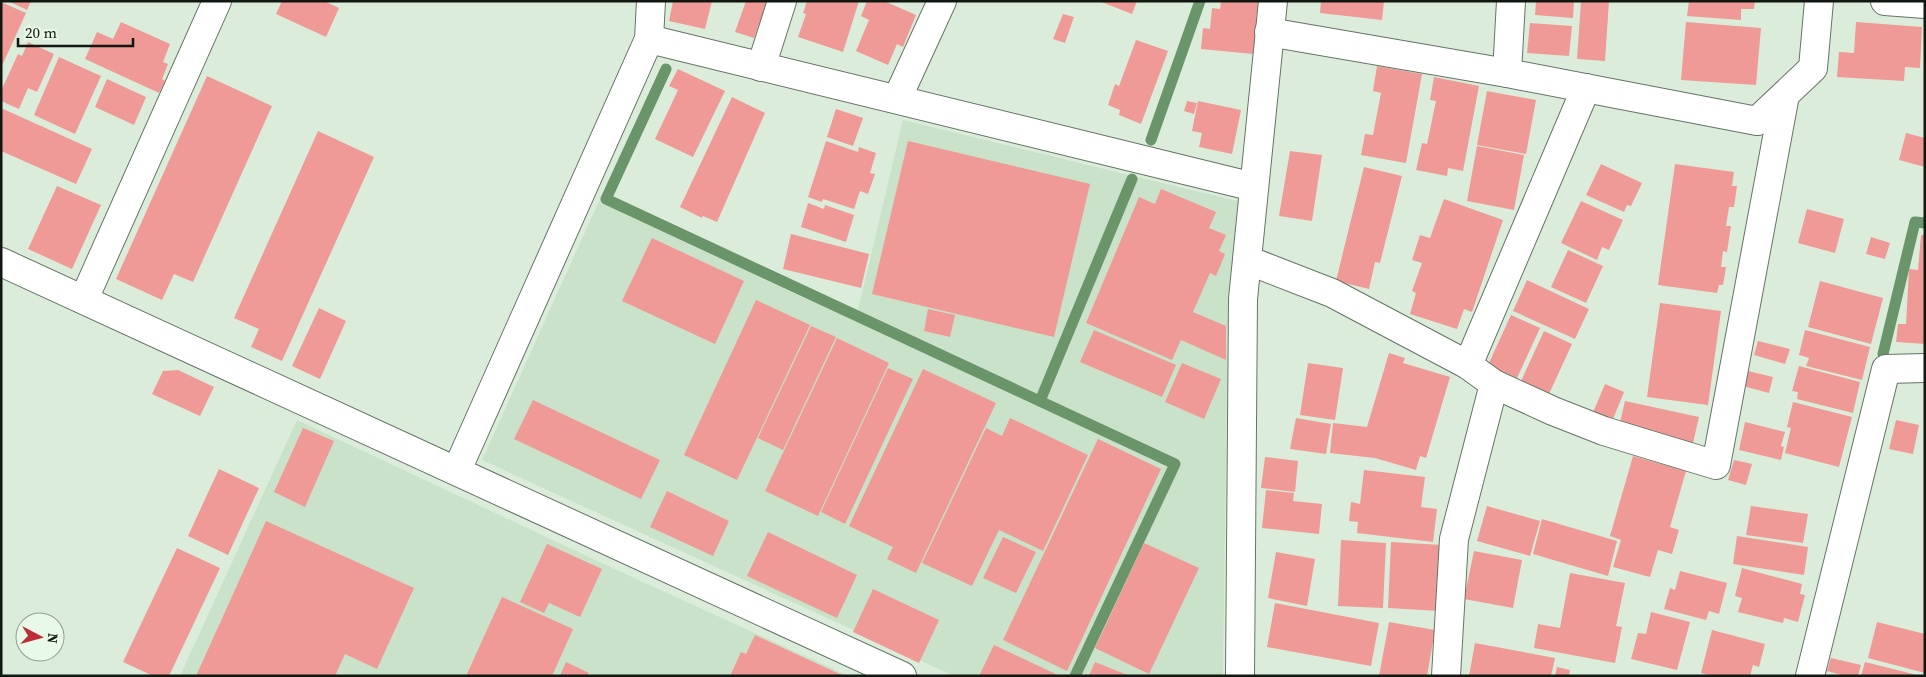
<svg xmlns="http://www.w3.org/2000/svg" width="1926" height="677" viewBox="0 0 1926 677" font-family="'Source Serif 4',serif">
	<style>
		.built { fill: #cae2c9 }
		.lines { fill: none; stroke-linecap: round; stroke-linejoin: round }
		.stream { stroke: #6a9469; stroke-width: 11 }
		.building { fill: #ef9a97 }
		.minor-casing { stroke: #647464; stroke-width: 30 }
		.minor { stroke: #fff; stroke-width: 28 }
	</style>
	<rect width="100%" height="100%" fill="#dbedda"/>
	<g class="built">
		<path d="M903 120 1129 175 1039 396 858 310Z"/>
		<path d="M1137 177 1238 201 1228 301 1223 676H1080L1181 463 1045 399Z"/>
		<path d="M599 201 1169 467 1070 676H954L482 460Z"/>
		<path d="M297 420 608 566 849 676H180Z"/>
	</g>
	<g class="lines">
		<g class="stream">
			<path d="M666 69 606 199 1175 464 1075 676"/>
			<path d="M1151 140 1200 1"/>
			<path d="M1883 354 1915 222 1925 223"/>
			<path d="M1040 401 1132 179"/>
		</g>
	</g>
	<g class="building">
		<path d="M8 1H31L27 10Z"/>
		<path d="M282 1H324L339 8 326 37 276 14Z"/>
		<path d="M673 1H712L705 29 669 21Z"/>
		<path d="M746 1H767L754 38 735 32Z"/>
		<path d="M807 1H859L843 52 798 37 806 14 803 13Z"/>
		<path d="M867 1H884L916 15 903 47 897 44 888 65 856 51 869 20 861 16Z"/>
		<path d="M1099 1H1137L1132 14Z"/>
		<path d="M1221 1H1258L1253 54 1201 49 1203 28 1210 29 1212 8 1220 9Z"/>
		<path d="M1321 1H1384L1382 20 1320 13Z"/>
		<path d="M1536 1H1574L1573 18 1535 15Z"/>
		<path d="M1581 1H1609L1605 61 1577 59Z"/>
		<path d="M1689 1H1755L1754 9H1741V20L1687 16Z"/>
		<path d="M1 2 26 13 1 68Z"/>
		<path d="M1063 14 1074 17 1065 43 1053 39Z"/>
		<path d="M121 22 170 44 163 62 168 64 162 79 165 81 159 93 85 59 97 32 113 39Z"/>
		<path d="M1686 22 1761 28 1756 85 1681 80Z"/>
		<path d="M1856 22 1922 27 1920 68 1905 67 1904 81 1837 77 1839 52 1854 53Z"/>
		<path d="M1530 23 1572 26 1569 56 1527 53Z"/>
		<path d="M1136 40 1168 51 1141 124 1119 115 1120 110 1108 105 1115 84 1119 86Z"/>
		<path d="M28 42 54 54 37 92 28 88 19 109 1 101V91L18 54 22 56Z"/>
		<path d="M59 57 101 76 75 134 34 115Z"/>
		<path d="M1377 66 1422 74 1406 163 1361 155 1365 134 1373 135 1381 93 1373 91Z"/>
		<path d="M678 69 725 91 693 157 655 139 678 90 669 86Z"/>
		<path d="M207 76 272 106 193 282 174 274 162 300 116 279Z"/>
		<path d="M1434 77 1479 86 1463 171 1448 168 1447 176 1416 170 1422 143 1427 144 1436 101 1430 100Z"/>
		<path d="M107 79 146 97 134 125 95 107Z"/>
		<path d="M1487 91 1536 100 1526 154 1477 145Z"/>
		<path d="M732 97 765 113 717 222 703 216 702 218 680 207Z"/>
		<path d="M1187 101 1197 103 1194 114 1184 111Z"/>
		<path d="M1198 101 1241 110 1232 154 1199 147 1202 133 1192 131Z"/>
		<path d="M1 108 92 149 76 184 1 151Z"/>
		<path d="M836 109 863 118 853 146 827 137Z"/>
		<path d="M318 131 374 157 282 361 251 347 259 329 234 318Z"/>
		<path d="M1906 133 1925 138V167L1899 160Z"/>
		<path d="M826 141 858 152 859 147 876 153 870 173 875 174 868 194 860 191 854 209 823 199 822 202 808 197Z"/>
		<path d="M908 141 1090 184 1054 337 872 294Z"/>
		<path d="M1477 146 1524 155 1514 210 1467 201Z"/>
		<path d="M1290 151 1322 155 1312 221 1279 216Z"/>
		<path d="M1601 164 1642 183 1631 206 1627 205 1624 212 1586 195Z"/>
		<path d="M1675 164 1734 172 1732 186H1737L1734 207H1729L1726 226H1731L1727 252 1723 251 1721 267H1726L1723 285H1719L1717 293 1658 285Z"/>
		<path d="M1364 167 1402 176 1380 263 1375 262 1369 289 1336 281Z"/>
		<path d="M57 186 101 205 72 269 28 249Z"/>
		<path d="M1161 189 1216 212 1209 228 1226 235 1219 251 1225 254 1216 276 1210 273 1193 312 1226 326V360L1181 340 1172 360 1086 323 1139 197 1155 204Z"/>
		<path d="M1444 199 1503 220 1472 312 1464 309 1457 329 1410 314 1416 293 1412 291 1422 263 1412 260 1420 235 1430 238Z"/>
		<path d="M1581 201 1623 220 1609 250 1602 247 1597 260 1561 243Z"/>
		<path d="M808 203 824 209 825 205 854 215 846 242 801 227Z"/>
		<path d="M1807 209 1844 219 1835 253 1798 243Z"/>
		<path d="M791 234 869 254 861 288 783 269Z"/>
		<path d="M1921 235H1925V344L1896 342 1898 324H1906L1909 269 1918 270Z"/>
		<path d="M1871 237 1890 243 1885 259 1866 254Z"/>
		<path d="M652 238 744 281 715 344 622 301Z"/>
		<path d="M1568 250 1603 266 1586 303 1551 287Z"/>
		<path d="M1527 280 1589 309 1575 339 1513 311Z"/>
		<path d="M1820 281 1883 298 1871 344 1808 327Z"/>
		<path d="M756 300 810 325 737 480 684 455Z"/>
		<path d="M1660 303 1721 311 1708 405 1647 397Z"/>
		<path d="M319 308 346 321 320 379 292 366Z"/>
		<path d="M928 309 955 315 950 337 924 331Z"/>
		<path d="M1511 315 1540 328 1517 378 1488 365Z"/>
		<path d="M811 326 836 337 783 450 758 438Z"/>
		<path d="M1094 330 1176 365 1162 397 1080 362Z"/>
		<path d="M1805 330 1870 347 1862 380 1806 366 1809 358 1799 355Z"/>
		<path d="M1544 331 1572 344 1549 394 1521 381Z"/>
		<path d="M837 338 889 363 818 516 765 491Z"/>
		<path d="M1758 341 1790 349 1785 364 1754 355Z"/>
		<path d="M1389 353 1405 358 1403 363 1450 377 1426 458 1420 456 1416 470 1375 458 1330 453 1333 423 1367 427Z"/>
		<path d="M1182 363 1221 379 1204 419 1165 402Z"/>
		<path d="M1308 363 1343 368 1335 420 1300 415Z"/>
		<path d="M1799 366 1860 382 1853 413 1797 399 1798 392 1792 391Z"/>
		<path d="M888 368 913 379 845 524 821 512Z"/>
		<path d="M923 369 996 403 916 573 887 559 893 547 849 526Z"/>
		<path d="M178 370 214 387 200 416 152 394 163 371Z"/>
		<path d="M1748 371 1773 377 1769 393 1743 386Z"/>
		<path d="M1605 384 1624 392 1611 424 1592 415Z"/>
		<path d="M533 400 660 460 641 499 514 439Z"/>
		<path d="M1625 401 1699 417 1693 443 1619 427Z"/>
		<path d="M1793 402 1852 417 1839 467 1785 453 1791 428 1787 427Z"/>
		<path d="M1010 418 1088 455 1043 551 999 530 972 586 922 563 986 428 1002 436Z"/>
		<path d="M1296 418 1331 424 1326 454 1290 449Z"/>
		<path d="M1896 420 1919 425 1913 454 1889 449Z"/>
		<path d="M1745 422 1785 432 1781 446 1784 447 1781 460 1739 450Z"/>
		<path d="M303 428 334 441 305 507 274 492Z"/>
		<path d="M1098 439 1161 469 1067 671 1003 640Z"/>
		<path d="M1633 456 1686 471 1670 527 1679 530 1672 554 1658 550 1650 577 1613 567 1621 540 1610 536Z"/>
		<path d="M1265 457 1298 461 1295 492 1261 488Z"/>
		<path d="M1734 460 1752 464 1746 485 1728 480Z"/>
		<path d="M219 469 259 488 228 555 188 536Z"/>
		<path d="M1364 470 1425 477 1421 507 1437 509 1433 542 1357 533 1358 522 1349 521 1351 502 1360 504Z"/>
		<path d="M1266 490 1294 493 1293 501 1322 504 1319 534 1262 528Z"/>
		<path d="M667 491 729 521 713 556 650 527Z"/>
		<path d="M1487 506 1540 521 1530 556 1477 541Z"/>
		<path d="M1751 506 1808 514 1803 543 1746 535Z"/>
		<path d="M1542 519 1617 541 1608 576 1533 554Z"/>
		<path d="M266 521 414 588 377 669 345 654 335 676H196Z"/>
		<path d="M768 532 857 575 837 618 747 576Z"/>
		<path d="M1737 536 1808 547 1804 575 1733 564Z"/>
		<path d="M1003 537 1036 552 1016 593 983 578Z"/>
		<path d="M1341 540 1386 543 1383 608 1338 606Z"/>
		<path d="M1391 542 1442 545 1439 611 1388 608Z"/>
		<path d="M1144 543 1199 568 1149 674 1095 648Z"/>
		<path d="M547 544 602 569 580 617 549 603 544 613 520 602Z"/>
		<path d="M177 548 220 568 169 676H153L123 662Z"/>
		<path d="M1474 551 1522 560 1513 608 1464 599Z"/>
		<path d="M1276 552 1315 559 1307 606 1268 598Z"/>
		<path d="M1742 568 1802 584 1800 594 1805 595 1798 622 1784 618 1783 623 1738 612 1742 598 1735 596Z"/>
		<path d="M1680 571 1727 583 1719 614 1709 611 1706 620 1664 609 1670 588 1675 590Z"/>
		<path d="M1570 573 1625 583 1616 626 1622 627 1615 663 1534 648 1538 624 1560 628Z"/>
		<path d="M873 589 939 620 919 663 853 632Z"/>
		<path d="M502 597 573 629 552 676H466Z"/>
		<path d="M1275 603 1379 623 1371 666 1267 647Z"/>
		<path d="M1651 612 1690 622 1677 670 1631 659 1638 633 1646 634Z"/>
		<path d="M1389 622 1435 630 1427 676H1379Z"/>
		<path d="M1877 622 1925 634V673L1868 658Z"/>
		<path d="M1712 630 1765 644 1759 667 1753 665 1750 676H1712L1701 673Z"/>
		<path d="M755 635 844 676H730L741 652 746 654Z"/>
		<path d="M1475 643 1555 658 1551 676H1469Z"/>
		<path d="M994 645 1060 676H979Z"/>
		<path d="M1831 658 1861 665 1858 676H1845L1827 671Z"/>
		<path d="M566 662 589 673 587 676H560Z"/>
		<path d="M1095 662 1130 676H1089Z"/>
		<path d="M1865 662 1917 675V676H1861Z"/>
		<path d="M1557 667 1570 670 1569 676H1555Z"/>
	</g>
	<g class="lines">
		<defs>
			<g id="minor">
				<path d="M1885 1 1925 4"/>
				<path d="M1269 32 1507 73 1757 121 1813 68 1819 1"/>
				<path d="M649 39 1254 187"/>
				<path d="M761 67 782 1"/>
				<path d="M1507 73 1511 1"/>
				<path d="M897 99 942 1"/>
				<path d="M1247 260 1332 293 1468 365 1494 384 1553 411 1604 431 1716 465 1785 95"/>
				<path d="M1 262 902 676"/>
				<path d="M84 299 217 1"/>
				<path d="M1468 365 1586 88"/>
				<path d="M457 470 649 39 651 1"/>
				<path d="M1240 676 1243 299 1273 1"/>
				<path d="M1446 676 1454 539 1494 384"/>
				<path d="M1810 676 1886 369 1925 368"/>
			</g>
		</defs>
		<use href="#minor" class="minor-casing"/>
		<use href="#minor" class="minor"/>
	</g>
	<rect width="1926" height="677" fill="none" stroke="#111711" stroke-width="5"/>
	<g transform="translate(40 637) rotate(96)"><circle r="24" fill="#e8fae7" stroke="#929f91"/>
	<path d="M0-4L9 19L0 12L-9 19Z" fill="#bd2d38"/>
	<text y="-8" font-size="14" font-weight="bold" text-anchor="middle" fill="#111711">N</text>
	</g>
	<path d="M18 38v8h115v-8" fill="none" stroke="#111711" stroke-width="2.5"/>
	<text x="25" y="38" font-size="15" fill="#111711" stroke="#e8fae7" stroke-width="4" paint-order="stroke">20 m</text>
</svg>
